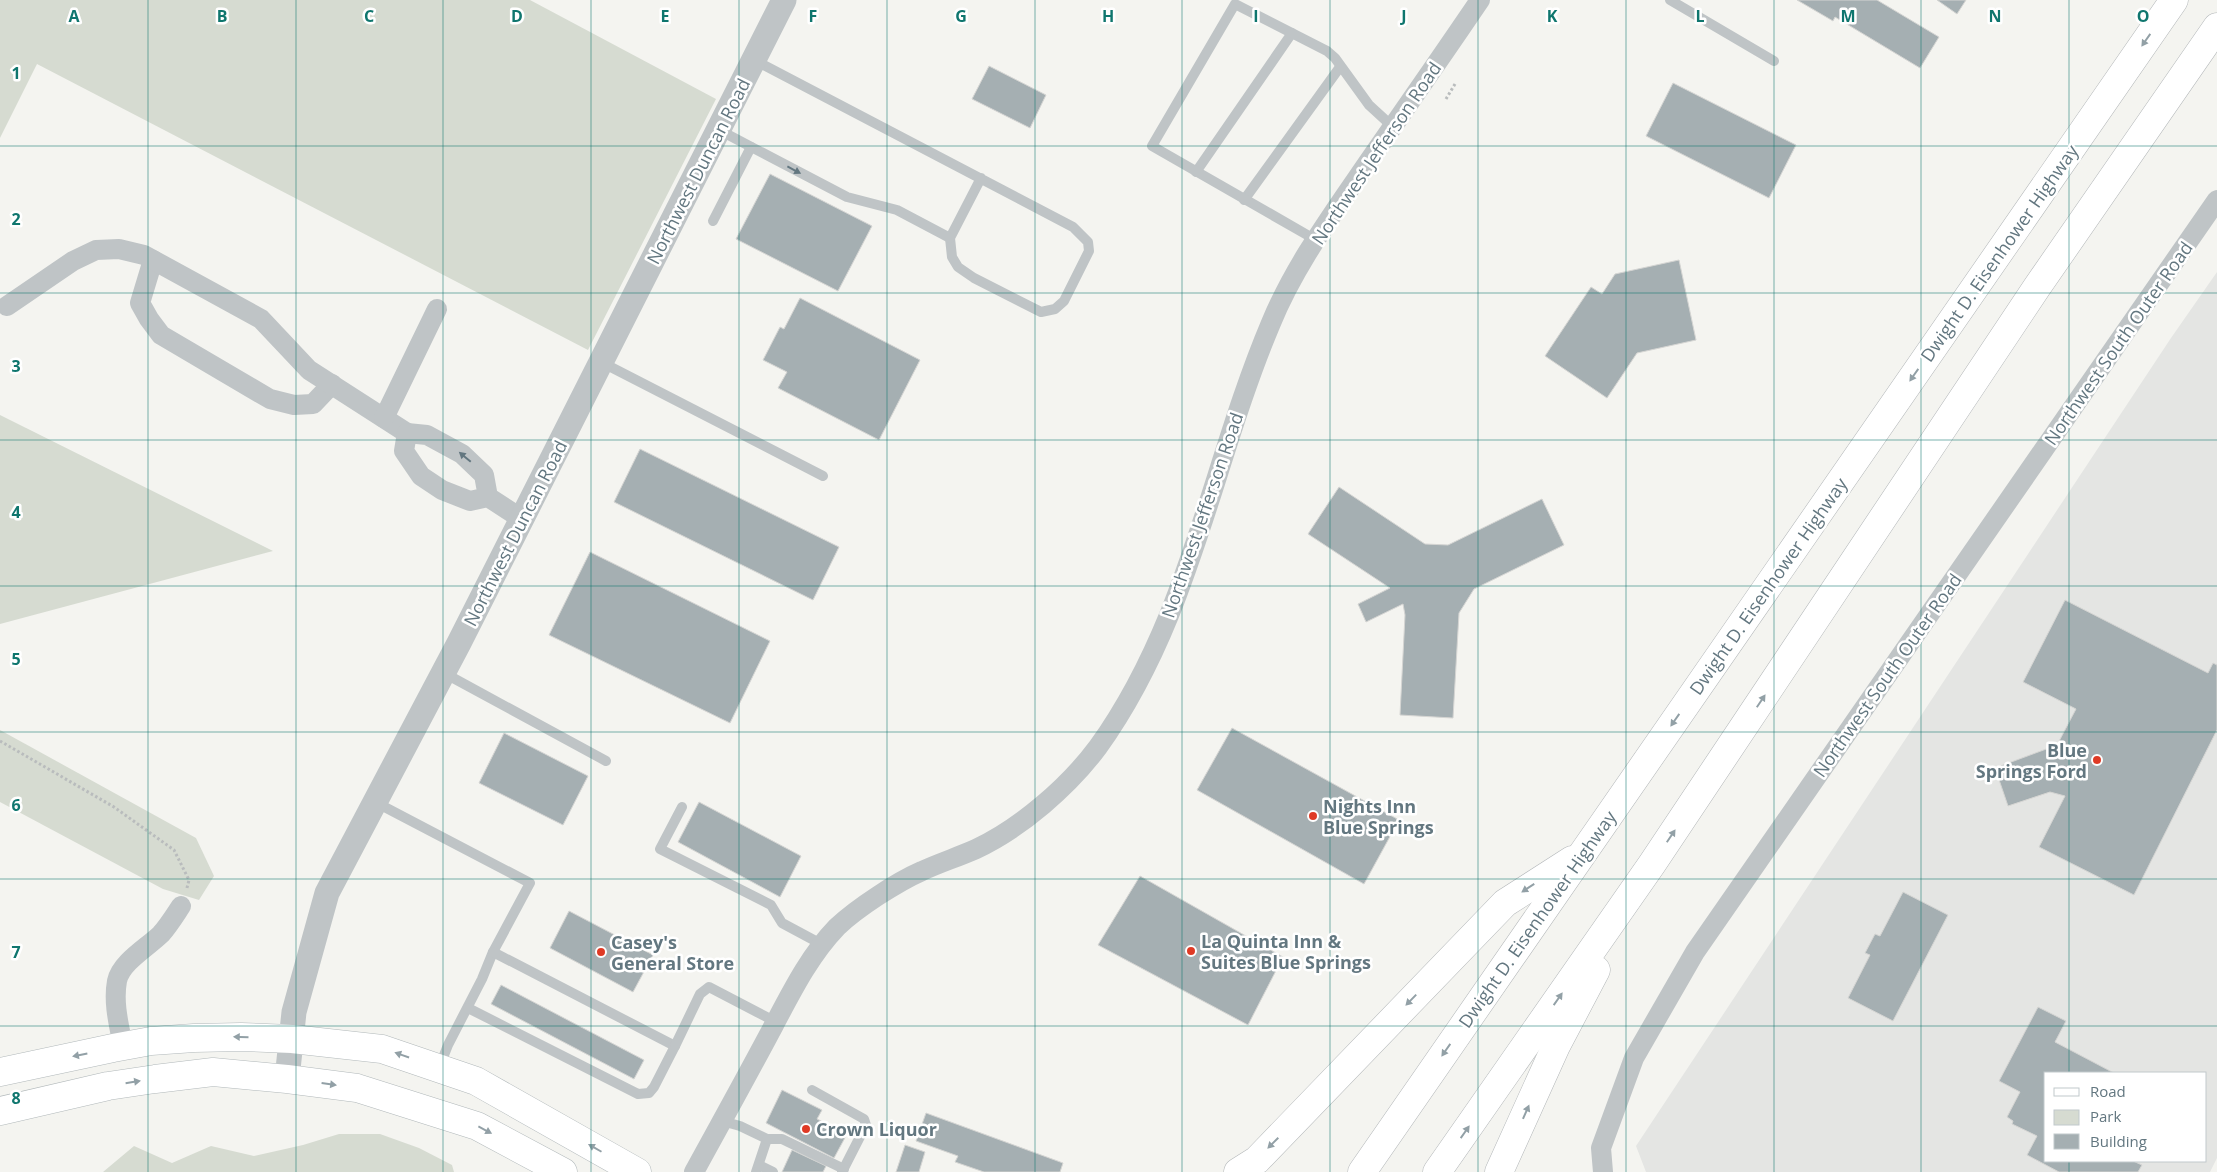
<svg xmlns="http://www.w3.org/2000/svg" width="2217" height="1172" viewBox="0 0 2217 1172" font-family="'Open Sans',sans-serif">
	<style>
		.built { fill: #e4e5e3; fill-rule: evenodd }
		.green { fill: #d6dbd1 }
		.building { fill: #a5afb2; stroke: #d5d5d3 }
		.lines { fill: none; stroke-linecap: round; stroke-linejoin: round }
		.secondary-casing { stroke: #b1b8ba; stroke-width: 29 }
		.motorway-casing { stroke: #b2b6b8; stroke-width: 29 }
		.path { stroke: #b9bcbd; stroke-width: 3; stroke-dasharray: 2.5 2.5; stroke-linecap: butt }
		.service { stroke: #bfc4c6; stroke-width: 10 }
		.minor { stroke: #bfc4c6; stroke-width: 20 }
		.tertiary { stroke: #bfc4c6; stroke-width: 25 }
		.secondary { stroke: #fff; stroke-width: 28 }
		.motorway { stroke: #fff; stroke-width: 28 }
		.oneway { fill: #92a0a6 }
		.oneway2 { fill: #637780 }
		.grid { fill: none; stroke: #0f766e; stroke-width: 1; stroke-opacity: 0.55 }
		.poi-dot { fill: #df3a25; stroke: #fff; stroke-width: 2 }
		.labels { text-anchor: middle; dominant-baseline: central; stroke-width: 5; stroke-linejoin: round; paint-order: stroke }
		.street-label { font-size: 18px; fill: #637780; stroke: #fff }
		.poi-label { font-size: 18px; font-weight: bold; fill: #637780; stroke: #fff; text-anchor: start }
		.grid-label { font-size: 16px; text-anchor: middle; font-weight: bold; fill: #0f766e; stroke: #fff; stroke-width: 5; stroke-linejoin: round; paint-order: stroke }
	</style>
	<rect width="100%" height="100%" fill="#f4f4f0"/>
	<path class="built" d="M2217 272V1158L2210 1172H1646L1636 1146 2171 338ZM2046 1073H2206V1161H2046Z"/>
	<g class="green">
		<path d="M0 0H530L716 99 588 350 37 64 0 138Z"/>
		<path d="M0 415 273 551 0 624Z"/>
		<path d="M0 730 196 838 214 876 199 900 163 889 0 802Z"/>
		<path d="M339 1134H380L419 1148 452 1165 454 1172H103L134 1146 172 1163 211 1146 254 1156 303 1145Z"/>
	</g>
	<g class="building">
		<path d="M1797 0H1877L1939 37 1920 68 1835 17 1833 21Z"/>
		<path d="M1937 0H1966L1957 14Z"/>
		<path d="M989 66 1046 95 1030 128 972 99Z"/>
		<path d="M1673 83 1796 145 1769 198 1646 136Z"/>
		<path d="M770 174 872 226 838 291 736 239Z"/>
		<path d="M1679 260 1696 340 1637 353 1607 398 1545 356 1591 287 1602 294 1615 274Z"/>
		<path d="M800 298 920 360 879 440 778 388 787 372 763 360 780 327 784 329Z"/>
		<path d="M640 449 839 547 813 600 614 502Z"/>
		<path d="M1339 487 1425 544 1448 545 1542 499 1564 545 1474 589 1459 613 1453 718 1400 715 1405 615 1403 604 1366 622 1358 604 1390 588 1308 534Z"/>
		<path d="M590 552 770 641 730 723 549 635Z"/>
		<path d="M2065 600 2208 673 2213 663 2217 665V730L2134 895 2039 847 2065 796 2050 792 2008 806 1995 768 2057 745 2076 709 2023 682Z"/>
		<path d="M1232 728 1399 820 1364 884 1197 790Z"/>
		<path d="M504 733 588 776 563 825 479 783Z"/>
		<path d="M699 802 801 856 780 897 678 842Z"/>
		<path d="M1140 876 1283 957 1248 1025 1098 945Z"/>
		<path d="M1903 892 1948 915 1893 1021 1848 998 1870 955 1865 953 1875 934 1880 936Z"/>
		<path d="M569 911 653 955 633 992 550 948Z"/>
		<path d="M501 985 644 1060 634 1079 491 1004Z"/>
		<path d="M2038 1007 2066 1021 2055 1042 2114 1073H2046V1161H2133L2142 1165 2138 1172H2059L2027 1155 2037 1136 2012 1124 2013 1121 2007 1117 2020 1092 1999 1081Z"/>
		<path d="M782 1090 822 1110 817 1119 847 1134 834 1158 766 1123Z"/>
		<path d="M926 1113 1063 1163 1060 1172H984L955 1162 958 1156 916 1141Z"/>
		<path d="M905 1145 925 1152 919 1172H896Z"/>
		<path d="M792 1150 826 1166 823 1172H782Z"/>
	</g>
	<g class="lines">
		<defs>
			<g id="secondary">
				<path d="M0 1072 113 1048 151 1041 194 1038 241 1037 292 1039 382 1049 476 1081 637 1172"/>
				<path d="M0 1111 108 1086 155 1079 213 1072 287 1079 357 1088 477 1126 563 1172"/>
			</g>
			<g id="motorway">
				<path d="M1238 1172 1257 1160 1505 903 1572 860"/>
				<path d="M1362 1172 2174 0"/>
				<path d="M1437 1172 1652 864 2037 287 2217 27"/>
				<path d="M1499 1172 1556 1046 1596 970"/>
			</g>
		</defs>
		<use href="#secondary" class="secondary-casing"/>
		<use href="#motorway" class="motorway-casing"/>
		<g class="path">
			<path d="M1446 99 1455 84"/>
			<path d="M0 741 114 807 174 850 189 880 187 888"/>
		</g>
		<g class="service">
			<path d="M1670 0 1774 61"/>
			<path d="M754 60 1073 227 1088 242 1089 251 1064 301 1055 309 1041 312 974 278 958 267 952 257 950 238 981 178"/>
			<path d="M719 130 847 197 897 210 950 238"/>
			<path d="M1196 172 1292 33"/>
			<path d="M1244 200 1340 67"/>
			<path d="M713 221 751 147"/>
			<path d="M1316 240 1152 146 1235 4 1327 51 1335 58 1369 105 1393 127"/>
			<path d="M601 362 823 476"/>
			<path d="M444 673 606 761"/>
			<path d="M375 802 530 883 493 952 482 979 448 1045 439 1068"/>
			<path d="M682 807 660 849 771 905 782 923 823 945"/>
			<path d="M468 1008 638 1094 649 1093 654 1087 675 1046 493 952"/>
			<path d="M675 1046 700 994 709 987 776 1022"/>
			<path d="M812 1090 864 1119 866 1125 842 1172"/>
			<path d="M722 1121 740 1126 767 1139 756 1172"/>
			<path d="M767 1139H782L844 1169"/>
			<path d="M759 1165 773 1172"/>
		</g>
		<g class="minor">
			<path d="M153 260 140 303 149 319 161 335 270 399 294 405 313 404 332 384"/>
			<path d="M7 306 73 261 96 250 119 249 144 255 261 319 309 370 407 433"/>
			<path d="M384 418 437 309"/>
			<path d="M488 497 470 501 442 490 421 476 404 451 407 433 427 435 462 454 484 475 488 497 522 519"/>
			<path d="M123 1046C119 1025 113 1003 117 981 121 962 148 947 161 934 169 925 175 915 181 906"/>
			<path d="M694 1172C721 1123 748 1074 774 1025 792 991 810 955 837 927 857 908 897 882 922 871 939 863 958 857 976 849 1021 828 1069 786 1098 747 1190 619 1211 465 1271 323 1294 267 1330 218 1364 168 1403 112 1442 56 1480 0"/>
			<path d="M1603 1172 1601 1148 1634 1058 1695 952 2217 200"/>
		</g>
		<path class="tertiary" d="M287 1079 294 1012 327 893 459 643 784 0"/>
		<use href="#secondary" class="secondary"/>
		<use href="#motorway" class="motorway"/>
	</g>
	<defs><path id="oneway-solid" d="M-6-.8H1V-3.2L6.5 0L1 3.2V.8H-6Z" transform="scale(1.25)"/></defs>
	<g class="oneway">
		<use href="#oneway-solid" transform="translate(2146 40) rotate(125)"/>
		<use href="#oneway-solid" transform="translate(1914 375) rotate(125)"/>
		<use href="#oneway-solid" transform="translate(1761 701) rotate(-56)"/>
		<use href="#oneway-solid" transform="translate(1675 720) rotate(125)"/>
		<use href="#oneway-solid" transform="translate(1671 836) rotate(-56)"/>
		<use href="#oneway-solid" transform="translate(1528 888) rotate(147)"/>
		<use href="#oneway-solid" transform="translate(1558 999) rotate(-55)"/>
		<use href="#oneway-solid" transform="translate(1411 1000) rotate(134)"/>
		<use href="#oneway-solid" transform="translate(241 1037) rotate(-179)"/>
		<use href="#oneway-solid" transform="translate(1446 1050) rotate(125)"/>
		<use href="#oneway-solid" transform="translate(80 1055) rotate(169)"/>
		<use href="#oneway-solid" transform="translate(402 1055) rotate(-161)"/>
		<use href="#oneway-solid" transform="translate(133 1082) rotate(-9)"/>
		<use href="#oneway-solid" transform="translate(329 1084) rotate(8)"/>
		<use href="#oneway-solid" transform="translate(1526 1112) rotate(-66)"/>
		<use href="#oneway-solid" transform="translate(485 1130) rotate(28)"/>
		<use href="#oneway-solid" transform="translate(1465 1132) rotate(-55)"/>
		<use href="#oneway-solid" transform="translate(1273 1143) rotate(135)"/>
		<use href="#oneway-solid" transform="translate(595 1148) rotate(-150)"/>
	</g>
	<g class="oneway2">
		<use href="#oneway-solid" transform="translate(794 170) rotate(28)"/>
		<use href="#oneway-solid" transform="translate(465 457) rotate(-140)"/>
	</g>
	<path class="grid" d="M148 0V1172M296 0V1172M443 0V1172M591 0V1172M739 0V1172M887 0V1172M1035 0V1172M1182 0V1172M1330 0V1172M1478 0V1172M1626 0V1172M1774 0V1172M1921 0V1172M2069 0V1073M0 146H2217M0 293H2217M0 440H2217M0 586H2217M0 732H2217M0 879H2217M0 1026H2217M2069 1161V1172"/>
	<g class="poi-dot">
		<circle cx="2097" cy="760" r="5"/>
		<circle cx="1313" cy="816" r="5"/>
		<circle cx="1191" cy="951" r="5"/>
		<circle cx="601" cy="952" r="5"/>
		<circle cx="806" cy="1129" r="5"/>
	</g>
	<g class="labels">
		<g class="street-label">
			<text transform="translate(1376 153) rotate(-56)">Northwest Jefferson Road</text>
			<text transform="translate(698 171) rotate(-63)">Northwest Duncan Road</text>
			<text transform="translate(1999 253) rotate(-55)">Dwight D. Eisenhower Highway</text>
			<text transform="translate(2118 343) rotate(-55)">Northwest South Outer Road</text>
			<text transform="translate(1202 515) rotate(-71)">Northwest Jefferson Road</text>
			<text transform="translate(515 533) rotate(-63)">Northwest Duncan Road</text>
			<text transform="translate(1768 586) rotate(-55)">Dwight D. Eisenhower Highway</text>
			<text transform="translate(1887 675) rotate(-55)">Northwest South Outer Road</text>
			<text transform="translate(1537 919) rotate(-55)">Dwight D. Eisenhower Highway</text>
		</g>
		<g class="poi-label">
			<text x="2087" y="750" text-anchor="end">Blue<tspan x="2087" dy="21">Springs Ford</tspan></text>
			<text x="1323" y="806">Nights Inn<tspan x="1323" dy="21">Blue Springs</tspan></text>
			<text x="1201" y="941">La Quinta Inn &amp;<tspan x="1201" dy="21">Suites Blue Springs</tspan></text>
			<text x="611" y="942">Casey's<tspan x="611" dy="21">General Store</tspan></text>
			<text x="816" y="1129">Crown Liquor</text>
		</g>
	</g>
	<g class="grid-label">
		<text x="74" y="22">A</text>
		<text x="222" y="22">B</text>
		<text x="369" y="22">C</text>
		<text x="517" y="22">D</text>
		<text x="665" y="22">E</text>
		<text x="813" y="22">F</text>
		<text x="961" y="22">G</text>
		<text x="1108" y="22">H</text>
		<text x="1256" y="22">I</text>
		<text x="1404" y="22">J</text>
		<text x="1552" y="22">K</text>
		<text x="1700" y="22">L</text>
		<text x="1848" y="22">M</text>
		<text x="1995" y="22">N</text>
		<text x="2143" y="22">O</text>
		<text x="16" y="79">1</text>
		<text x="16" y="225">2</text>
		<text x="16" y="372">3</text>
		<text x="16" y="518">4</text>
		<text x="16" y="665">5</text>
		<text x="16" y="811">6</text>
		<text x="16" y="958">7</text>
		<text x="16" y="1104">8</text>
	</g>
	<rect x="2044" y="1072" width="162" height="90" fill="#ffffff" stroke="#c1c9cc"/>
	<rect x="2054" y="1088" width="25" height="8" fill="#ffffff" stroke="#c1c9cc"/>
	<text x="2090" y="1097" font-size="15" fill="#637780">Road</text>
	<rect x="2054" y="1110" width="25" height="15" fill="#d6dbd1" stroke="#c1c9cc"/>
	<text x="2090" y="1122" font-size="15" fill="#637780">Park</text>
	<rect x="2054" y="1134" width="25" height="15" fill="#a5afb2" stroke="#c1c9cc"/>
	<text x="2090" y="1147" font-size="15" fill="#637780">Building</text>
</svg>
